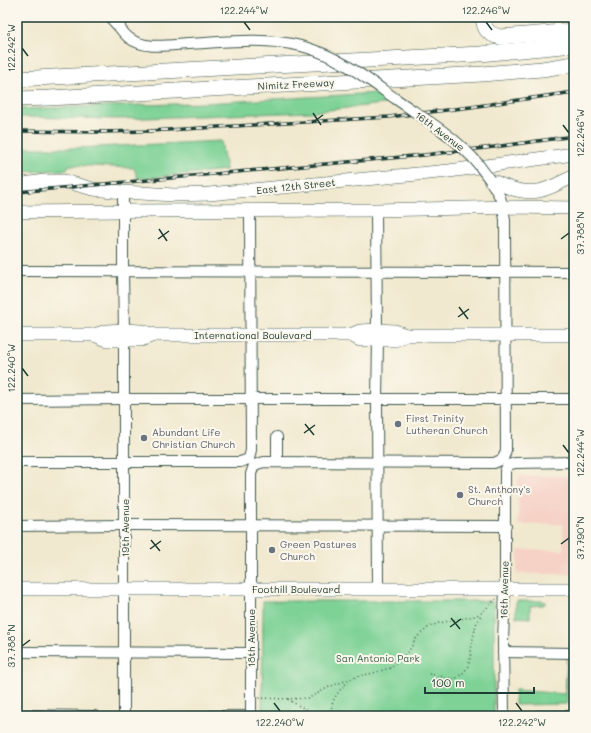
<svg xmlns="http://www.w3.org/2000/svg" width="591" height="733" viewBox="0 0 591 733" font-family="Mali,sans-serif">
	<style>
		.built { fill: #f6d1c6 }
		.green { fill: #7ed296; stroke: #4e8865 }
		.lines { fill: none; stroke-linecap: round; stroke-linejoin: round }
		.minor-casing { stroke: #3e574b; stroke-width: 12 }
		.major-casing { stroke: #3e574b; stroke-width: 14 }
		.highway-casing { stroke: #3e574b; stroke-width: 16 }
		.path { stroke: #3e574b; stroke-width: 1.5; stroke-dasharray: 1 3; stroke-linecap: butt }
		.minor { stroke: #fff; stroke-width: 10 }
		.major { stroke: #fff; stroke-width: 13 }
		.highway { stroke: #fff; stroke-width: 15 }
		.rail-casing { stroke: #1f3d34; stroke-width: 3.5 }
		.rail { stroke: #fbf7ec; stroke-width: 2; stroke-dasharray: 6; stroke-linecap: butt }
		.minor-bridge-casing { stroke: #3e574b; stroke-width: 12; stroke-linecap: butt }
		.minor-bridge { stroke: #fff; stroke-width: 10 }
		.ticks { fill: none; stroke: #1f3d34; stroke-width: 1.5 }
		.worship-dot { fill: #6b7280; stroke: #fbf7ec; stroke-width: 1.5 }
		.labels { text-anchor: middle; dominant-baseline: central; stroke-width: 4; stroke-linejoin: round; paint-order: stroke }
		.street-label { font-size: 10px; fill: #1f3d34; stroke: #fbf7ec }
		.worship-label { font-size: 10px; fill: #5b616d; stroke: #fbf7ec; text-anchor: start }
		.park-label { font-size: 10px; fill: #37624c; stroke: #fbf7ec }
		.neatline { fill: none; stroke: #1f3d34; stroke-width: 1.5 }
		.ticks-label { font-size: 10px; text-anchor: middle; fill: #1f3d34 }
	</style>
	<rect width="100%" height="100%" fill="#fbf7ec"/>
	<filter id="ink" filterUnits="userSpaceOnUse"><feTurbulence type="fractalNoise" baseFrequency=".025" numOctaves="2"/><feDisplacementMap in="SourceGraphic" scale="8" xChannelSelector="R" yChannelSelector="G"/><feConvolveMatrix kernelMatrix="1 2 1 2 8 2 1 2 1" color-interpolation-filters="sRGB"/></filter>
	<filter id="wash" filterUnits="userSpaceOnUse"><feTurbulence type="fractalNoise" baseFrequency=".012" numOctaves="4" result="noise"/><feDisplacementMap in="SourceGraphic" scale="16" xChannelSelector="R" yChannelSelector="G"/><feGaussianBlur stdDeviation="0.9" result="paint"/><feColorMatrix in="noise" values="0 0 0 0 0 0 0 0 0 0 0 0 0 0 0 0 0 1.4 0 .05"/><feComposite in="paint" operator="in"/></filter>
	<g filter="url(#wash)">
		<rect width="100%" height="100%" fill="#f1e9cf"/>
		<path class="built" d="M518 476H574V574H517L518 550H563V524L518 525Z"/>
		<g class="green">
			<path d="M377 93 392 103 311 112 117 119 17 117V109L205 103Z"/>
			<path d="M221 141 226 170 138 179 134 168 69 165 66 170 17 172V148H75Z"/>
			<path d="M263 601H491L494 604V716H262Z"/>
			<path d="M517 601H543L545 602V604H544L543 605 530 606V618L516 617V602Z"/>
			<path d="M567 656V704L516 705 515 704V690L565 694Z"/>
		</g>
	</g>
	<g filter="url(#ink)">
		<g class="lines">
			<defs>
				<g id="minor">
					<path d="M111 17C113 22 115 23 119 27 122 31 125 35 129 38 145 50 170 45 188 44"/>
					<path d="M119 27 122 17"/>
					<path d="M123 192V272L124 330"/>
					<path d="M376 210 377 330"/>
					<path d="M17 271 574 272"/>
					<path d="M124 340V716"/>
					<path d="M378 340 377 399 378 589"/>
					<path d="M17 400 124 399H574"/>
					<path d="M277 437V462"/>
					<path d="M17 462H240L249 459 251 450 250 210"/>
					<path d="M17 526 125 525 506 526"/>
					<path d="M17 652 251 653"/>
					<path d="M503 652 574 653"/>
					<path d="M17 715 95 716"/>
					<path d="M211 716H251"/>
					<path d="M251 716V474L254 465 264 462 494 463 503 459 506 450 505 220 503 208 500 197 490 180"/>
					<path d="M504 716 503 641 505 589V471L508 465 515 463 574 462"/>
					<path d="M539 716H574"/>
				</g>
				<g id="major">
					<path d="M490 180C496 182 503 186 510 188 537 197 550 188 574 176"/>
					<path d="M17 185 45 181H64L93 189 123 192 174 195 209 194 449 171 574 154"/>
					<path d="M17 212 123 211 376 210 513 207 574 208"/>
					<path d="M17 335H94L107 340H141L154 335"/>
					<path d="M94 335 107 331 124 330 141 331 155 335H350L360 340H395L406 335H574"/>
					<path d="M350 335 360 331 377 330 395 331 406 335"/>
					<path d="M17 589H574"/>
				</g>
				<g id="highway">
					<path d="M483 17C484 30 488 34 500 37L574 31"/>
					<path d="M17 79 480 54 574 45"/>
					<path d="M17 99 49 98 482 74 542 69 574 64"/>
				</g>
			</defs>
			<use href="#minor" class="minor-casing"/>
			<use href="#major" class="major-casing"/>
			<use href="#highway" class="highway-casing"/>
			<g class="path">
				<path d="M429 674 455 679C474 667 469 657 473 638 474 634 475 629 476 625 477 621 480 618 481 614"/>
				<path d="M259 698 288 699 309 698 331 686 359 676 373 673 390 668 402 658 410 649 417 637 429 627 439 623 475 616 481 613 496 599"/>
				<path d="M288 699C297 706 308 709 317 716"/>
				<path d="M331 716C331 697 338 693 349 680"/>
			</g>
			<use href="#minor" class="minor"/>
			<use href="#major" class="major"/>
			<use href="#highway" class="highway"/>
			<defs>
				<g id="rail">
					<path d="M17 131 100 132 150 131 389 117 471 107 574 92"/>
					<path d="M17 192 424 155 494 147 574 136"/>
				</g>
			</defs>
			<use href="#rail" class="rail-casing"/>
			<use href="#rail" class="rail"/>
			<defs>
				<path id="minor-bridge" d="M188 44C226 42 264 37 301 46 337 55 366 78 396 99 420 116 448 132 469 154 477 161 483 171 490 180"/>
			</defs>
			<use href="#minor-bridge" class="minor-bridge-casing"/>
			<use href="#minor-bridge" class="minor-bridge"/>
		</g>
	</g>
	<path class="ticks" d="M244 22 250 30M486 22 492 30M22 48 28 56M313 113 321 125M312 123 323 115M563 125 569 133M159 229 167 241M158 239 169 231M561 239 569 233M459 307 468 319M458 317 469 309M22 368 28 376M305 424 314 435M304 433 315 425M563 445 569 453M151 540 160 551M561 544 569 538M150 549 161 541M451 618 460 629M450 627 461 619M22 646 30 640M274 703 280 711M516 703 522 711"/>
	<g class="worship-dot">
		<circle cx="398" cy="424" r="4"/>
		<circle cx="144" cy="438" r="4"/>
		<circle cx="460" cy="495" r="4"/>
		<circle cx="272" cy="550" r="4"/>
	</g>
	<g class="labels">
		<g class="street-label">
			<text transform="translate(296 84) rotate(-3)">Nimitz Freeway</text>
			<text transform="translate(440 131) rotate(37)">16th Avenue</text>
			<text transform="translate(296 186) rotate(-6)">East 12th Street</text>
			<text x="253" y="335">International Boulevard</text>
			<text transform="translate(125 528) rotate(-90)">19th Avenue</text>
			<text x="296" y="589">Foothill Boulevard</text>
			<text transform="translate(504 590) rotate(-89)">16th Avenue</text>
			<text transform="translate(251 638) rotate(-90)">18th Avenue</text>
		</g>
		<g class="worship-label">
			<text x="406" y="418">First Trinity<tspan x="406" dy="12">Lutheran Church</tspan></text>
			<text x="152" y="432">Abundant Life<tspan x="152" dy="12">Christian Church</tspan></text>
			<text x="468" y="489">St. Anthony's<tspan x="468" dy="12">Church</tspan></text>
			<text x="280" y="544">Green Pastures<tspan x="280" dy="12">Church</tspan></text>
		</g>
		<g class="park-label">
			<text x="378" y="658">San Antonio Park</text>
		</g>
	</g>
	<rect width="591" height="733" fill="none" stroke="#fbf7ec" stroke-width="44"/>
	<path d="M425 687v6h109v-6" fill="none" stroke="#1f3d34" stroke-width="2"/>
	<text x="431" y="687" font-size="12" fill="#1f3d34" stroke="#fbf7ec" stroke-width="3" paint-order="stroke">100 m</text>
	<rect x="22" y="22" width="547" height="689" class="neatline"/>
	<g class="ticks-label">
		<text x="244" y="14">122.244°W</text>
		<text x="486" y="14">122.246°W</text>
		<text transform="translate(11 48) rotate(-90)" y="4">122.242°W</text>
		<text transform="translate(580 133) rotate(-90)" y="4">122.246°W</text>
		<text transform="translate(580 233) rotate(-90)" y="4">37.788°N</text>
		<text transform="translate(11 368) rotate(-90)" y="4">122.240°W</text>
		<text transform="translate(580 453) rotate(-90)" y="4">122.244°W</text>
		<text transform="translate(580 538) rotate(-90)" y="4">37.790°N</text>
		<text transform="translate(11 646) rotate(-90)" y="4">37.788°N</text>
		<text x="280" y="726">122.240°W</text>
		<text x="522" y="726">122.242°W</text>
	</g>
</svg>
